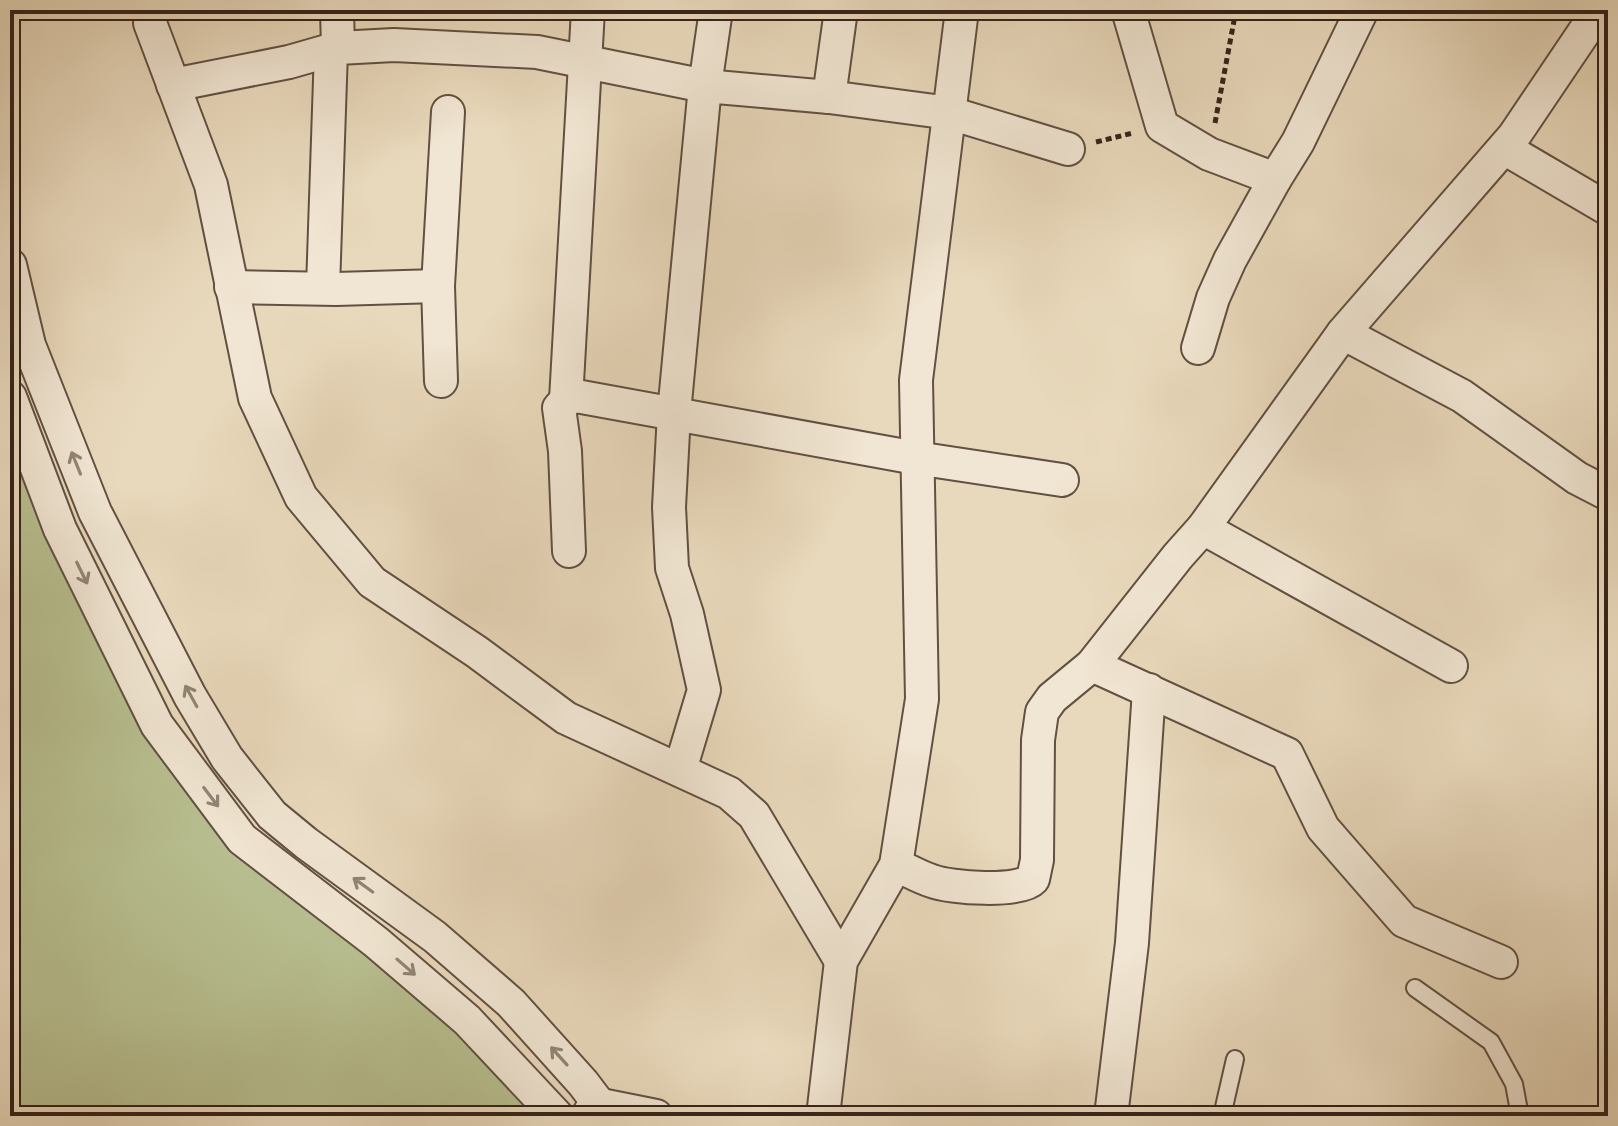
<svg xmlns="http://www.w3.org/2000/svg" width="1618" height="1126" viewBox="0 0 1618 1126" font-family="'Libre Bodoni',serif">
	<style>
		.grass { fill: #b8bf90; stroke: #767155; stroke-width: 2 }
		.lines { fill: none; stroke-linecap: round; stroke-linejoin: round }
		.lane-casing { stroke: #625042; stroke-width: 20 }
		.street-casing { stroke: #625042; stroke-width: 36 }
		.path { stroke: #35231a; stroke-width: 5; stroke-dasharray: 6 4; stroke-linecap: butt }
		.lane { stroke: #f1e6d3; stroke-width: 16 }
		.street { stroke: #f1e6d3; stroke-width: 32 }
		.oneway { stroke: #938476 }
	</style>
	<rect width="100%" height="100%" fill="#e9d9bc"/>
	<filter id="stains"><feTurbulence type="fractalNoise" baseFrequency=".0025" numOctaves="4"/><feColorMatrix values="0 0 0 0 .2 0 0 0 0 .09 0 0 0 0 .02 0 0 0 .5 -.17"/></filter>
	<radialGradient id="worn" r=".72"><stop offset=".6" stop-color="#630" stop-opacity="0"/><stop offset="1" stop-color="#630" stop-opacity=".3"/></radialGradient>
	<path class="grass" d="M10 378 67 534 160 737 550 1116H10Z"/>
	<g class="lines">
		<defs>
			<g id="lane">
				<path d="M1415 988 1491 1042 1514 1084 1520 1116"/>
				<path d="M1222 1116 1235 1059"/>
			</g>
			<g id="street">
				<path d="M150 10V23L211 185 255 398 301 497 372 582 477 652 566 718 729 793 754 815 841 961"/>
				<path d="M337 10 338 48"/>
				<path d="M1128 10 1162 126 1209 154 1275 179 1298 142 1362 10"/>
				<path d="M173 85 289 62 338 48 394 45 537 52 705 86 716 10"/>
				<path d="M829 97 841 10"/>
				<path d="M1504 148 1608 209"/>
				<path d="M10 265 29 345 95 512 190 696 227 758 272 815 306 843 435 937 511 1003 583 1083 608 1116"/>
				<path d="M231 287 336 289 438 286"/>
				<path d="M323 288 331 50"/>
				<path d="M1343 333 1514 136 1599 10"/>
				<path d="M1198 348 1213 298 1230 260 1275 179"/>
				<path d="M441 381 438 286 448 112"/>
				<path d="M10 397 60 529 157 725 242 839 376 942 467 1020 557 1116"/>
				<path d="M566 400 588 10"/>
				<path d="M1203 528 1451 666"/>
				<path d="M569 551 565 451 559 408 566 400 576 396 916 458 1062 480"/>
				<path d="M1092 665 1287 754 1323 828 1404 921 1501 962"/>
				<path d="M680 770 704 690 687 614 672 568 669 507 674 413 705 86 829 97 950 113 1068 149"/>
				<path d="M896 865C908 870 919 877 932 881 950 888 1020 893 1033 879L1037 860 1038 740 1042 712 1052 698 1092 665 1178 556 1203 528 1343 333 1462 396 1577 478 1608 494"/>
				<path d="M590 1112 601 1105 656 1116"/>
				<path d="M823 1116 841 961 896 865 922 699 916 380 962 10"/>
				<path d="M1111 1116 1132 943 1149 690"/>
			</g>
		</defs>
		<use href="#lane" class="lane-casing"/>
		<use href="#street" class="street-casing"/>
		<g class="path">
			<path d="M1215 123 1236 10"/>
			<path d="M1096 142 1133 133"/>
		</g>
		<use href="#lane" class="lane"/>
		<use href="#street" class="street"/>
	</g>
	<defs><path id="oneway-shaft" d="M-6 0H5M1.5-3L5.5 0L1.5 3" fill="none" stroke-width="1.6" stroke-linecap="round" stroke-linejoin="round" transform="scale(2)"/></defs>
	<g class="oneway">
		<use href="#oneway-shaft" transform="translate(76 463) rotate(-112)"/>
		<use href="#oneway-shaft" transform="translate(82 573) rotate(64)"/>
		<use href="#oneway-shaft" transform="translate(191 696) rotate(-119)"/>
		<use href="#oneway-shaft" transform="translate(211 797) rotate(53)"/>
		<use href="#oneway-shaft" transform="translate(363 885) rotate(-144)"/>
		<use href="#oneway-shaft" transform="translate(406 967) rotate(41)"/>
		<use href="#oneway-shaft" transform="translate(559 1056) rotate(-132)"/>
	</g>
	<rect width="1618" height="1126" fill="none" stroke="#e9d9bc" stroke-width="40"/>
	<rect x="12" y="12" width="1594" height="1102" fill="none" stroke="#35231a" stroke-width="4"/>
	<rect x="20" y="20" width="1578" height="1086" fill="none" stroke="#35231a" stroke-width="2"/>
	<rect width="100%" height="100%" filter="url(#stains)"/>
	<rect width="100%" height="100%" fill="url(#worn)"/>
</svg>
